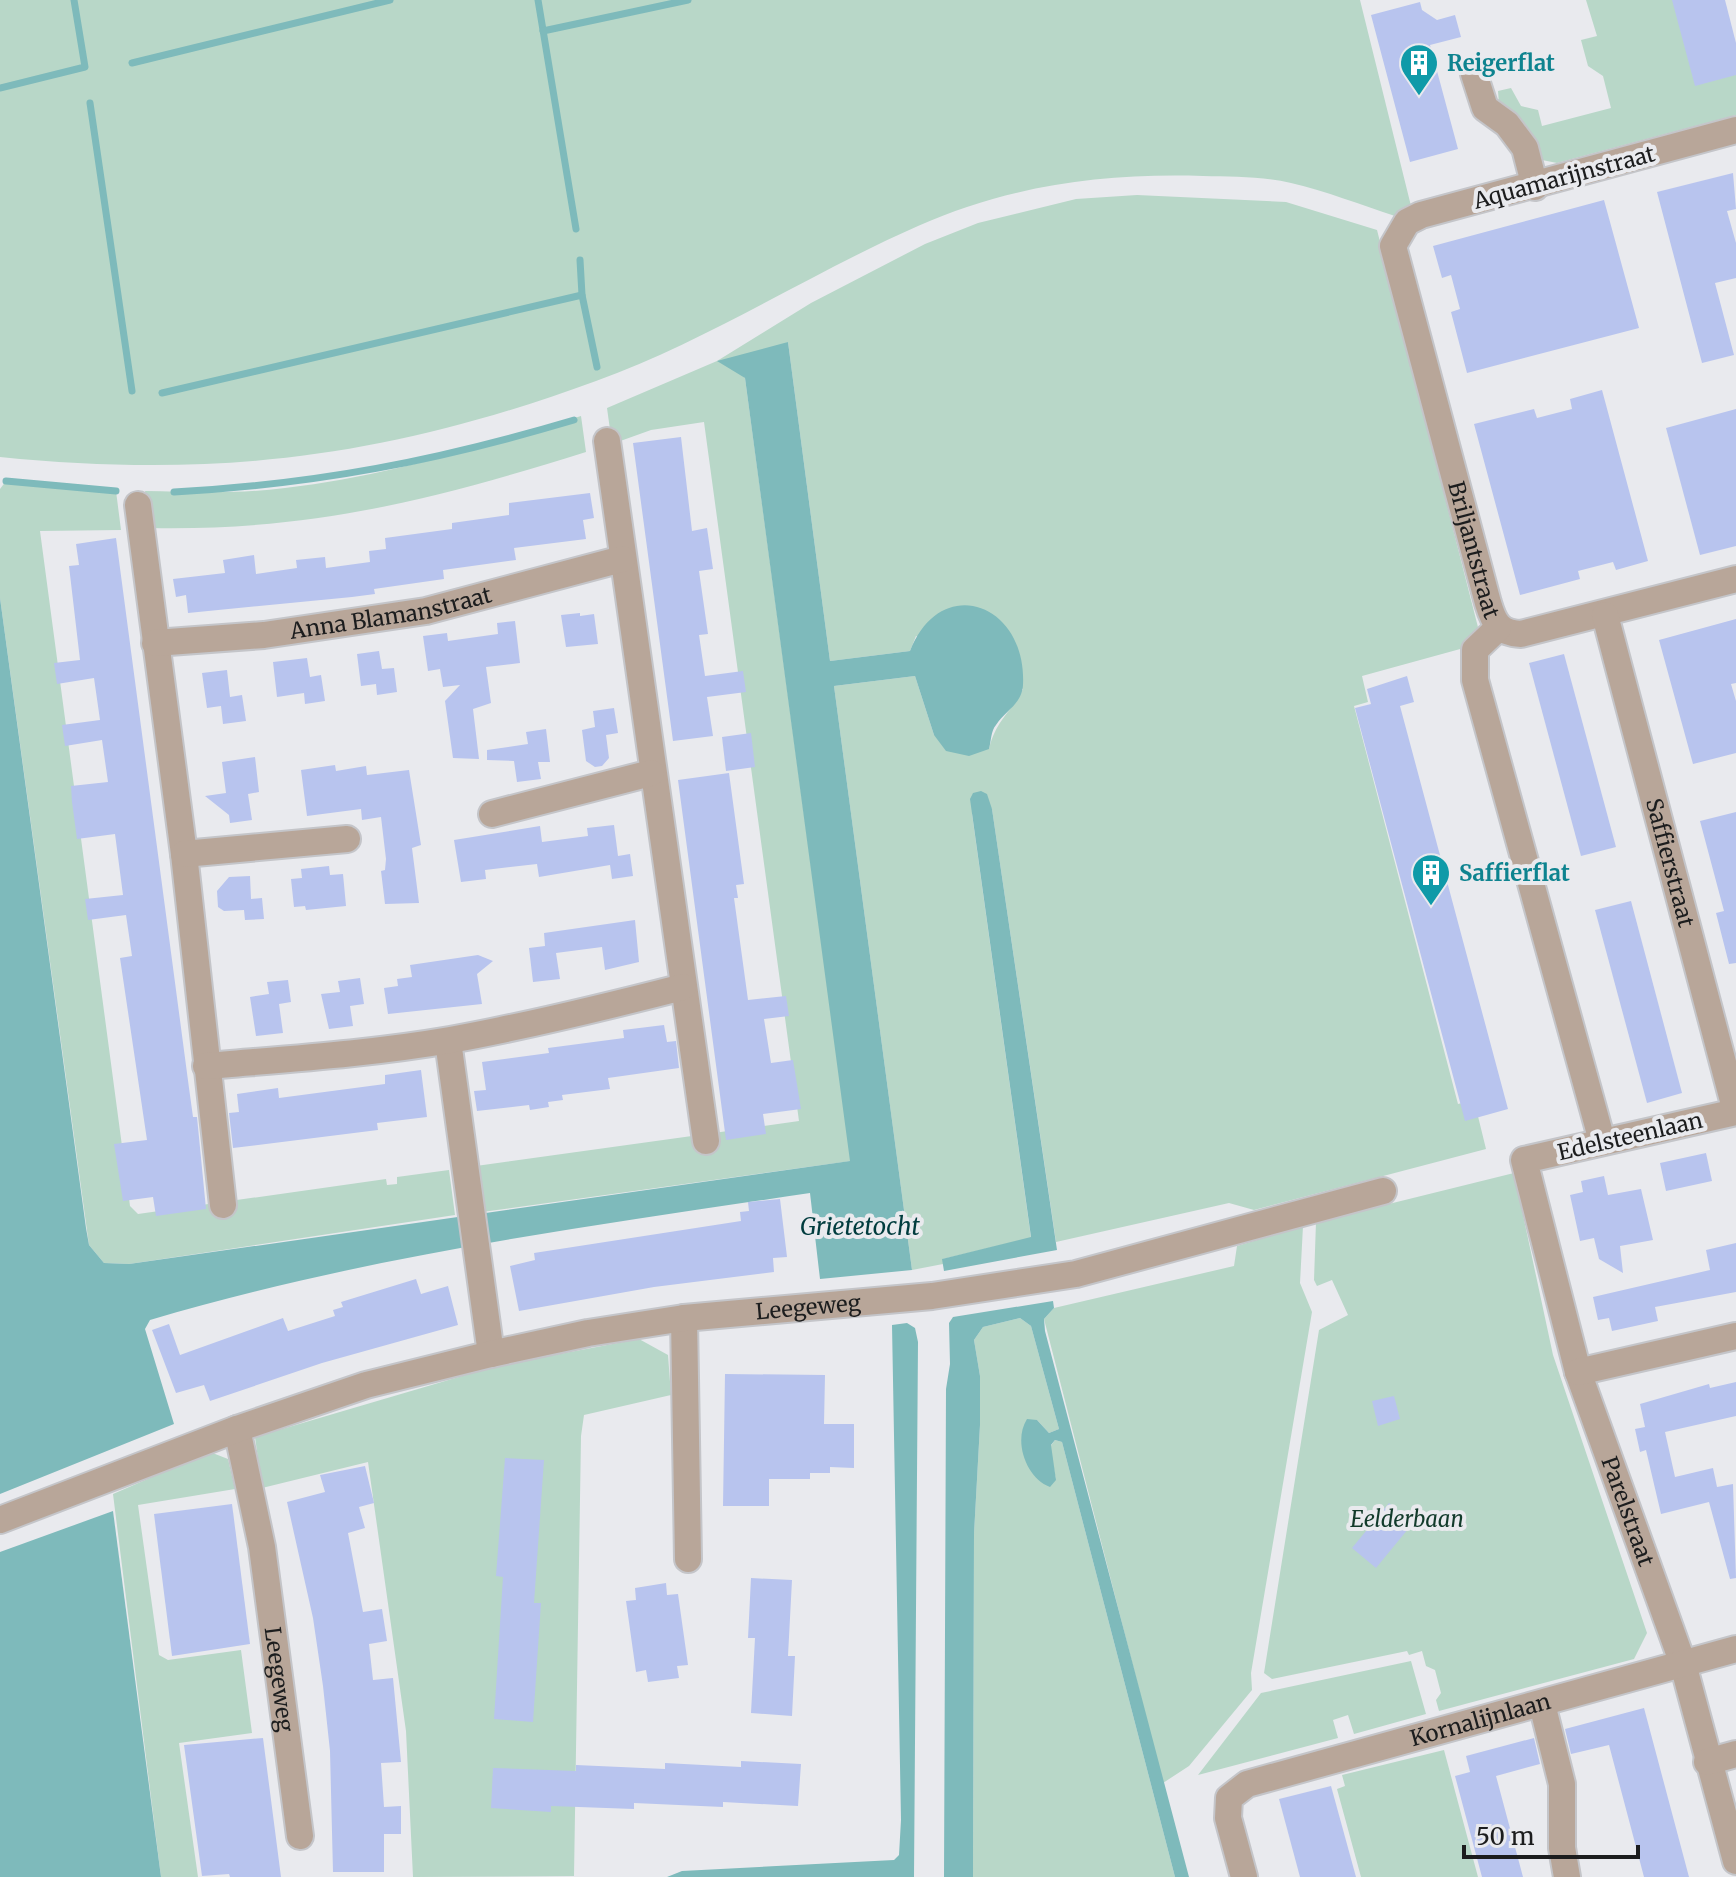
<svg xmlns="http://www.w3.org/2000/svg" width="1736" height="1877" viewBox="0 0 1736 1877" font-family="Merriweather,serif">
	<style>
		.green { fill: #b8d7c8 }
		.water { fill: #7ebabb }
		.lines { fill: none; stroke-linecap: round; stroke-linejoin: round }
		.stream { stroke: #7ebabb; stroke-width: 7 }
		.building { fill: #b8c4ee }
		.minor-casing { stroke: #c4c5c9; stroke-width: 30 }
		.minor { stroke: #b8a699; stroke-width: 26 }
		.labels { text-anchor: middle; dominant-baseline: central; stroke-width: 8; stroke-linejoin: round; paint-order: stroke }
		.culture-label { font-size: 22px; font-weight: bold; fill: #0d838f; stroke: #e9eaee; text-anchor: start }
		.street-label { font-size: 22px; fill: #1c1d1e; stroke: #e9eaee }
		.park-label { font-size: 22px; font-style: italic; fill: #123b2b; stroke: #e9eaee }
		.water-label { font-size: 24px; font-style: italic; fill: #013c3e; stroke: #e9eaee }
	</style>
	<rect width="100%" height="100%" fill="#e9eaee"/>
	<g class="green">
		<path d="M0 0H1360L1412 210 1395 216C1361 205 1326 191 1291 183 1263 176 1232 177 1203 176 1104 173 1010 185 918 226 809 274 709 340 596 381 389 457 219 479 0 457Z"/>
		<path d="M1586 0H1724L1736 53V115L1557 163 1537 159 1499 104 1498 91 1511 88 1521 106 1538 110 1542 126 1611 108 1603 76 1588 66 1581 40 1597 36Z"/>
		<path d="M1137 195 1286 202 1377 230 1482 643 1362 676 1368 702 1354 706 1458 1104 1474 1100 1486 1149 1254 1210 1229 1203 1056 1242 992 809 973 793 972 814 1031 1238 943 1259V1264L912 1270 834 686 915 676 934 735 989 749C996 720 1010 714 1023 689L916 636 910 651 830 661 788 342 739 372 745 378 851 1161 482 1212 476 1166 799 1121 704 422 651 430 612 444 607 408 717 361 811 303 925 244 978 223 1076 199Z"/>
		<path d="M581 416 586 452C433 500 312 531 150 528L145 491C192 492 239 494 285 488 387 476 484 446 581 416Z"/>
		<path d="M6 481 116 491 121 530 40 531 130 1206 138 1214 386 1179 387 1185 397 1184V1177L449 1170 455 1215 129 1264 104 1263 89 1245 0 598V489Z"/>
		<path d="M1514 1173 1553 1355 1647 1633 1634 1659 1439 1711 1436 1700 1441 1693 1435 1670 1426 1666 1422 1651 1409 1655 1407 1651 1272 1679 1264 1673 1319 1330 1348 1315 1332 1280 1317 1286 1314 1280 1316 1222Z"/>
		<path d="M1303 1226 1300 1283 1312 1312 1251 1673 1252 1690 1189 1766 1163 1783 1044 1319 1054 1308 1234 1266 1237 1246Z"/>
		<path d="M1020 1318 1031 1326 1059 1429 1049 1433 1037 1420 1056 1480 1050 1447 1055 1440 1062 1442 1175 1877H973L974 1534 980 1425V1376L974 1340 983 1327Z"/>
		<path d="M639 1339 668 1355 671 1395 584 1415 581 1436 574 1876 413 1877 406 1731 368 1462 262 1488 255 1437 496 1366Z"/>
		<path d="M210 1452 228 1459 235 1489 138 1505 159 1655 168 1660 241 1650 252 1733 179 1743 198 1877H161L113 1494Z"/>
		<path d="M1411 1661 1426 1714 1354 1734 1348 1715 1333 1720 1338 1738 1198 1775 1261 1693Z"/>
		<path d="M1444 1750 1478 1877H1361L1337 1789 1345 1786 1342 1775Z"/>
	</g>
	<g class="water">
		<path d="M788 342 830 661 910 651C941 572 1027 603 1023 685 1022 704 1005 711 996 725 991 730 991 742 989 749L969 756 946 751 934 735 915 676 834 686 912 1270 820 1279 810 1193C589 1226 365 1256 150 1320L145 1329 174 1424 0 1494V598L86 1228 89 1245 104 1263 129 1264 850 1161 745 378 717 361Z"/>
		<path d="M981 791 987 794 992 809 1057 1250 944 1271 942 1259 1031 1237 970 799 973 793Z"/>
		<path d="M1053 1301 1054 1308 1044 1319 1045 1331 1189 1877H1175L1062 1442 1055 1440 1051 1445 1056 1480 1050 1487C1026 1478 1013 1441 1027 1419L1037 1420 1049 1433 1059 1429 1031 1326 1020 1318 983 1327 974 1340 980 1376V1425L974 1534 973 1877H944L946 1389 950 1364 949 1323 953 1317Z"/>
		<path d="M907 1323 915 1328 918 1342 914 1877H667L682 1871 894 1860 899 1855 901 1820 892 1325Z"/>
		<path d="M113 1511 161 1877H0V1552Z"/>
	</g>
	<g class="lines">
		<g class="stream">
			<path d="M538 0 576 229"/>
			<path d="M543 31 688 0"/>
			<path d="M132 63 390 0"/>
			<path d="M0 88 85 67 74 0"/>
			<path d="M90 103 132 391"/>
			<path d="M580 260 582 295 597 367"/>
			<path d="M162 393 582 295"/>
			<path d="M6 481 116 491"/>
			<path d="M174 492C318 484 436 461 574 420"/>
		</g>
	</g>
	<g class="building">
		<path d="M1672 0H1725L1736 43V75L1695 86Z"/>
		<path d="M1420 2 1422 10 1437 20 1455 15 1461 37 1430 45 1458 149 1410 162 1371 15Z"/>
		<path d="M1733 173 1736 209 1727 211 1736 243V278L1715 283 1734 355 1702 363 1657 192Z"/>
		<path d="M1604 200 1639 328 1467 373 1451 312 1460 309 1451 275 1442 278 1433 246Z"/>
		<path d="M1602 390 1648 561 1616 570 1613 562 1578 571 1580 579 1520 595 1474 424 1534 409 1537 418 1572 409 1570 399Z"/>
		<path d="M1736 409V546L1700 555 1666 428Z"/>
		<path d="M681 437 692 531 707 528 713 569 699 571 708 634 699 635 705 676 743 671 746 692 707 697 713 736 673 741 633 443Z"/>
		<path d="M590 493 594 518 583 520 586 539 514 548 516 560 443 570 444 579 374 589 375 594 352 597 188 613 186 595 176 597 173 579 225 573 223 560 254 555 256 574 297 568 296 560 325 557 326 568 370 562 369 551 386 549 385 538 452 529V523L509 515V503Z"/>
		<path d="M116 538 189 1088 193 1117H197L206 1209 156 1216 153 1197 123 1201 114 1144 147 1140 120 958 132 956 126 915 88 920 85 899 123 895 115 834 77 839 72 802 71 786 108 782 102 740 65 746 62 725 100 720 94 678 57 684 54 663 80 660 69 566 79 565 76 544Z"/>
		<path d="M580 613V616L594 614 598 644 566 647 561 615Z"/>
		<path d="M1736 619V683L1731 684 1736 701V753L1693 764 1659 640Z"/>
		<path d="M515 621 520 663 486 667 491 703 473 709 479 759 453 758 445 701 460 685 443 687 440 669 428 671 423 636 447 633 448 641 498 634 497 623Z"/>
		<path d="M379 651 382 669 394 668 397 692 377 695 376 684 361 686 357 654Z"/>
		<path d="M1564 654 1616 847 1581 856 1529 663Z"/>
		<path d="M307 658 310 677 321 675 325 701 305 704 304 693 277 697 273 662Z"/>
		<path d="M227 670 230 697 242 695 246 721 223 724 221 706 207 708 202 673Z"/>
		<path d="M1407 676 1414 702 1400 706 1508 1109 1465 1121 1355 708 1371 704 1367 689Z"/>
		<path d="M614 708 618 733 606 735 609 758 602 766 595 767 586 761 582 730 595 727 593 711Z"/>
		<path d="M546 729 550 762H538L541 779 517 782 514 761 487 760V750L528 744 526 732Z"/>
		<path d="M751 733 755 767 726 771 722 737Z"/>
		<path d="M255 757 259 792 248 794 252 820 230 823 229 815 205 796 226 793 222 762Z"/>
		<path d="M335 765 336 771 366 766 367 775 409 770 421 845 412 848 419 903 385 904 381 871 385 870 386 859 381 817 362 820 361 809 307 816 301 770Z"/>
		<path d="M729 773 744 884 736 885 738 898H734L748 1000 786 996 789 1016 764 1019 771 1063 793 1060 801 1109 763 1114 766 1134 726 1140 678 780Z"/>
		<path d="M1736 812V963L1729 964 1716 913 1724 911 1700 821Z"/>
		<path d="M614 825 618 856 630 854 633 876 612 879 610 865 539 877 537 864 485 870 486 879 461 882 454 840 540 826 542 842 588 836 587 828Z"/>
		<path d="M329 866 330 875 343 874 346 906 306 910 305 906 294 907 291 879 302 878 301 869Z"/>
		<path d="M250 876 251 899 262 898 264 919 245 920 244 910 224 911 218 907 217 891 229 877Z"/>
		<path d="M1631 901 1682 1093 1647 1103 1595 910Z"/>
		<path d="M635 920 639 962 605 970 602 947 556 953 560 979 533 982 529 948 545 946 544 933Z"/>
		<path d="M478 955 493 961 477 974 482 1004 388 1014 384 988 398 986 397 979 412 977 410 965Z"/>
		<path d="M360 978 364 1004 350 1006 353 1026 329 1029 321 994 340 992 338 981Z"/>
		<path d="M288 980 291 1002 279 1004 283 1033 256 1036 250 997 269 994 267 982Z"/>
		<path d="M664 1025 667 1042 676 1041 679 1068 608 1078 610 1089 562 1095 563 1100 548 1102 549 1107 530 1110 529 1105 477 1111 474 1091 486 1090 482 1062 549 1053 548 1048 624 1038 623 1030Z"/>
		<path d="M421 1070 427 1117 377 1123 378 1130 233 1148 229 1113 239 1112 237 1094 278 1088 279 1098 385 1084V1075Z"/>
		<path d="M1706 1153 1712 1181 1666 1191 1660 1163Z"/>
		<path d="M1604 1176 1608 1195 1641 1189 1653 1240 1620 1246 1623 1273 1599 1259 1594 1238 1580 1241 1570 1195 1583 1192 1581 1181Z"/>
		<path d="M780 1199 787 1257 773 1258 774 1272 654 1287 519 1311 510 1266 535 1260 534 1253 741 1221 740 1212 749 1211 748 1202Z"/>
		<path d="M1736 1243V1292L1655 1307 1658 1321 1612 1331 1609 1318 1598 1320 1593 1297 1710 1270 1706 1250Z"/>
		<path d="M416 1279 421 1294 448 1286 458 1325 322 1363 210 1401 204 1385 176 1393 152 1330 169 1324 180 1355 283 1318 288 1331 335 1316 333 1310 343 1307 341 1302Z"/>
		<path d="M725 1374 825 1375 824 1424H854V1468L830 1467V1473H810V1479H769V1506H723Z"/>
		<path d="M1736 1382V1416L1665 1432 1675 1477 1713 1468 1717 1487 1733 1484 1736 1578 1730 1579 1709 1502 1661 1514 1646 1450 1640 1452 1635 1429 1645 1427 1640 1404 1709 1384 1710 1388Z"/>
		<path d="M1394 1396 1400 1419 1378 1426 1372 1401Z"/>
		<path d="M505 1458 544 1460 534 1603H541L533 1722 494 1719 503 1577 496 1576Z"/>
		<path d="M365 1466 374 1503 359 1507 365 1528 348 1533 363 1612 382 1609 387 1641 369 1644 373 1680 393 1678 401 1762 381 1763 384 1807 401 1806V1834H384V1872H333L330 1751 323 1686 313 1618 287 1502 325 1492 320 1475Z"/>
		<path d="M1389 1503 1413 1523 1376 1568 1352 1548Z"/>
		<path d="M232 1504 250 1644 172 1656 154 1514Z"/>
		<path d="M751 1578 792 1580 788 1656H795L792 1716 751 1713 755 1638H748Z"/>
		<path d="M666 1583 667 1595 678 1594 688 1665 677 1666 679 1678 648 1682 646 1670 636 1672 626 1601 636 1600 635 1588Z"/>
		<path d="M1644 1708 1689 1877H1644L1609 1745 1571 1754 1565 1729Z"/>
		<path d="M263 1738 281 1877H230L229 1874 202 1876 184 1745Z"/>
		<path d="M1534 1738 1540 1764 1496 1776 1523 1877H1482L1455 1776 1470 1772 1466 1756Z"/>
		<path d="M741 1761 801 1764 798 1806 723 1802V1807L634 1803V1809L551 1806V1812L491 1808 493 1768 576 1771V1765L665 1769V1763L741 1767Z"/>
		<path d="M1331 1786 1356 1877H1300L1279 1799Z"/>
	</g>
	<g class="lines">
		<defs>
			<g id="minor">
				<path d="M1474 74 1485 108 1507 124 1525 148 1535 187"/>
				<path id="s1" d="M1736 130 1421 215 1407 222 1393 246 1488 603C1494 623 1499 633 1521 634L1736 579"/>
				<path d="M607 441 706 1141"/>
				<path d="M138 505 184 854 223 1205"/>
				<path id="s2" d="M1605 615 1736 1112 1524 1160 1578 1372 1683 1664 1736 1861"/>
				<path d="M1498 628 1475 650V680L1602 1141"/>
				<path id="s3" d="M155 643 264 635 426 611 622 559"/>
				<path d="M492 814 651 773"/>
				<path d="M184 854 347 839"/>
				<path d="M448 1041 491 1354"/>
				<path d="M206 1066C287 1059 369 1054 450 1040 528 1026 605 1007 683 987"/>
				<path d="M684 1318 688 1559"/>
				<path d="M1578 1372 1736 1336"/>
				<path id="s4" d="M237 1429 262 1547 300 1836"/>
				<path id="s5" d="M0 1520 237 1429 366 1385 491 1354 588 1333 684 1318 932 1296 1076 1274 1383 1191"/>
				<path d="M1542 1704 1562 1784V1848L1567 1877"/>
				<path d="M1707 1762 1736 1754"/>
				<path id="s6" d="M1244 1877 1228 1818 1229 1798 1247 1784 1736 1649"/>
			</g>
		</defs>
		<use href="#minor" class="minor-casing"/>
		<use href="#minor" class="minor"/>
	</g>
	<defs>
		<symbol id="building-pin" viewBox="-11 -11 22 30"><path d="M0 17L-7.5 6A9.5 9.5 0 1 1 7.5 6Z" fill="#0f9aa8" stroke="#e9eaee"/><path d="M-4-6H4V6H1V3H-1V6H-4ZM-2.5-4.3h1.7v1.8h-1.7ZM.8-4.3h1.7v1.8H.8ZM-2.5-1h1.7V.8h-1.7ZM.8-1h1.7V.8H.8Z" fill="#fff"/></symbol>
	</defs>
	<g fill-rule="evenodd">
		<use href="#building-pin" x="1397" y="41" width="44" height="60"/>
		<use href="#building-pin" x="1409" y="851" width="44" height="60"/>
	</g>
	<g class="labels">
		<g class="culture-label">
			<text x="1447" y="63">Reigerflat</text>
			<text x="1459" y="873">Saffierflat</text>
		</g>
		<g class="street-label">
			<text transform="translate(1564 177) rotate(-15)">Aquamarijnstraat</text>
			<text stroke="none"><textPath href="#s1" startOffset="684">Briljantstraat</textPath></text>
			<text stroke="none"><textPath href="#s3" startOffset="238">Anna Blamanstraat</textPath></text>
			<text stroke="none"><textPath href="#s2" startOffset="256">Saffierstraat</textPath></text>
			<text transform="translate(1630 1136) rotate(-13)">Edelsteenlaan</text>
			<text stroke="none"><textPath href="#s5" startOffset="840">Leegeweg</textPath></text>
			<text stroke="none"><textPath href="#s2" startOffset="1098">Parelstraat</textPath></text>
			<text stroke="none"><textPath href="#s4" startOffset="254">Leegeweg</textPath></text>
			<text stroke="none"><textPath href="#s6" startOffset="346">Kornalijnlaan</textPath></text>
		</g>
		<g class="park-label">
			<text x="1407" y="1519">Eelderbaan</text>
		</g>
		<g class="water-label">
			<text x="860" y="1226">Grietetocht</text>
		</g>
	</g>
	<path d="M1464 1845v12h174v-12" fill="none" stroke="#1c1d1e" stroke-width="4"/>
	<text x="1476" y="1845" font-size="24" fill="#1c1d1e" stroke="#e9eaee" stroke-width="6" paint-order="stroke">50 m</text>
</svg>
